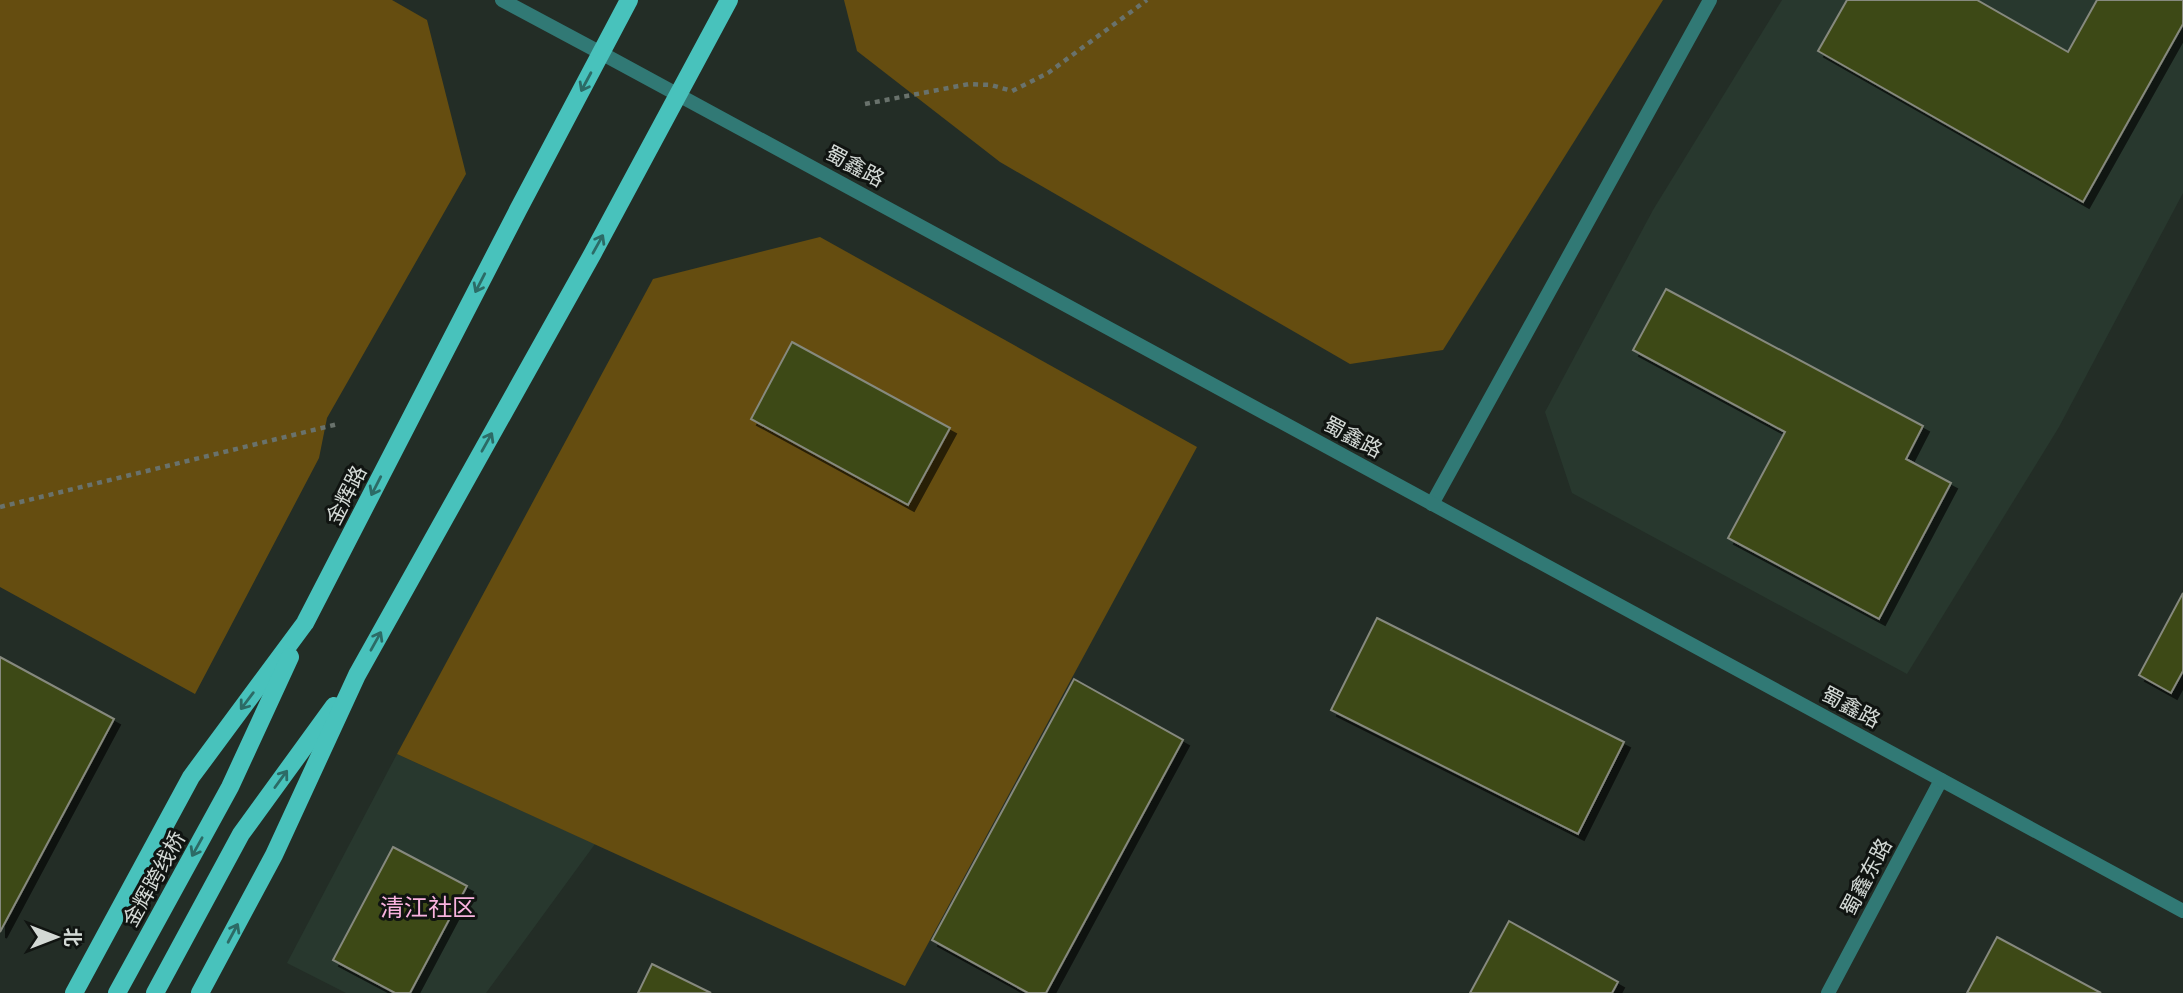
<svg xmlns="http://www.w3.org/2000/svg" width="2183" height="993" viewBox="0 0 2183 993" font-family="Poppins,'Noto Sans SC',sans-serif">
	<style>
		.built { fill: #28382e }
		.green { fill: #654d10 }
		.building { fill: #3e4a14; stroke: #86897e; stroke-width: 2; filter: url(#shadow) }
		.lines { fill: none; stroke-linecap: round; stroke-linejoin: round }
		.path { stroke: #69726c; stroke-width: 4.5; stroke-dasharray: 5 5; stroke-linecap: butt }
		.minor { stroke: #317975; stroke-width: 14 }
		.tertiary { stroke: #317975; stroke-width: 14 }
		.primary { stroke: #48c2bc; stroke-width: 18 }
		.oneway { stroke: #2c6b66 }
		.labels { text-anchor: middle; dominant-baseline: central; stroke-width: 6; stroke-linejoin: round; paint-order: stroke }
		.street-label { font-size: 21px; fill: #d3d9d5; stroke: #101411 }
		.quarter-label { font-size: 24px; fill: #f9b2de; stroke: #101411 }
	</style>
	<defs>
		<filter id="shadow"><feDropShadow dx="6" dy="6" stdDeviation="0" flood-color="#0009"/></filter>
	</defs>
	<rect width="100%" height="100%" fill="#232d26"/>
	<g class="built">
		<path d="M1782 0H2183V193L2059 427 1907 674 1572 493 1545 412 1653 210Z"/>
		<path d="M397 754 595 844 486 993H346L287 963Z"/>
	</g>
	<g class="green">
		<path d="M0 0H392L427 20 466 174 327 418 319 458 195 694 0 587Z"/>
		<path d="M844 0H1663L1443 350 1350 364 1000 162 857 51Z"/>
		<path d="M820 237 1197 447 905 986 397 754 653 279Z"/>
	</g>
	<g class="building">
		<path d="M1847 0H1977L2068 52 2097 0H2183V24L2083 202 1818 51Z"/>
		<path d="M1666 289 1923 426 1906 459 1951 483 1879 619 1728 538 1785 432 1633 350Z"/>
		<path d="M792 342 950 428 908 505 751 419Z"/>
		<path d="M2183 593V671L2171 693 2139 675Z"/>
		<path d="M1377 618 1624 742 1578 834 1331 710Z"/>
		<path d="M0 657 114 719 0 932Z"/>
		<path d="M1074 679 1183 740 1046 993H1028L932 940Z"/>
		<path d="M393 847 467 886 410 993H395L333 960Z"/>
		<path d="M1509 921 1618 982 1612 993H1470Z"/>
		<path d="M1997 937 2101 993H1967Z"/>
		<path d="M652 964 711 993H638Z"/>
	</g>
	<g class="lines">
		<g class="path">
			<path d="M865 104 969 84 991 85 1012 91 1048 73 1147 0"/>
			<path d="M0 507 338 424"/>
		</g>
		<g class="minor">
			<path d="M502 0 601 53"/>
			<path d="M1432 504 1710 0"/>
			<path d="M1828 993 1941 780"/>
		</g>
		<path class="tertiary" d="M601 53 2183 911"/>
		<g class="primary">
			<path d="M74 993 191 777 305 623 518 210 629 0"/>
			<path d="M117 993 230 787 290 657"/>
			<path d="M155 993 241 834 334 706"/>
			<path d="M200 993 274 855 357 675 593 253 729 0"/>
		</g>
	</g>
	<defs><path id="oneway-shaft" d="M-6 0H5M1.5-3L5.5 0L1.5 3" fill="none" stroke-width="1.6" stroke-linecap="round" stroke-linejoin="round" transform="scale(1.75)"/></defs>
	<g class="oneway">
		<use href="#oneway-shaft" transform="translate(586 82) rotate(118)"/>
		<use href="#oneway-shaft" transform="translate(598 244) rotate(-61)"/>
		<use href="#oneway-shaft" transform="translate(480 283) rotate(117)"/>
		<use href="#oneway-shaft" transform="translate(487 442) rotate(-61)"/>
		<use href="#oneway-shaft" transform="translate(376 486) rotate(117)"/>
		<use href="#oneway-shaft" transform="translate(376 641) rotate(-61)"/>
		<use href="#oneway-shaft" transform="translate(247 701) rotate(127)"/>
		<use href="#oneway-shaft" transform="translate(281 779) rotate(-54)"/>
		<use href="#oneway-shaft" transform="translate(197 847) rotate(119)"/>
		<use href="#oneway-shaft" transform="translate(233 933) rotate(-62)"/>
	</g>
	<g class="labels">
		<g class="street-label">
			<text transform="translate(855 166) rotate(28)">蜀鑫路</text>
			<text transform="translate(1353 437) rotate(28)">蜀鑫路</text>
			<text transform="translate(346 495) rotate(-63)">金辉路</text>
			<text transform="translate(1851 707) rotate(28)">蜀鑫路</text>
			<text transform="translate(1866 877) rotate(-62)">蜀鑫东路</text>
			<text transform="translate(154 879) rotate(-61)">金辉跨线桥</text>
		</g>
		<g class="quarter-label">
			<text x="428" y="907">清江社区</text>
		</g>
	</g>
	<g transform="translate(56 937) rotate(90)" stroke="#101411" stroke-width="5" paint-order="stroke">
	<path d="M0-5L12 26L0 18L-12 26Z" fill="#d3d9d5"/>
	<text y="-10" font-size="19" font-weight="bold" text-anchor="middle" fill="#d3d9d5">北</text>
	</g>
</svg>
